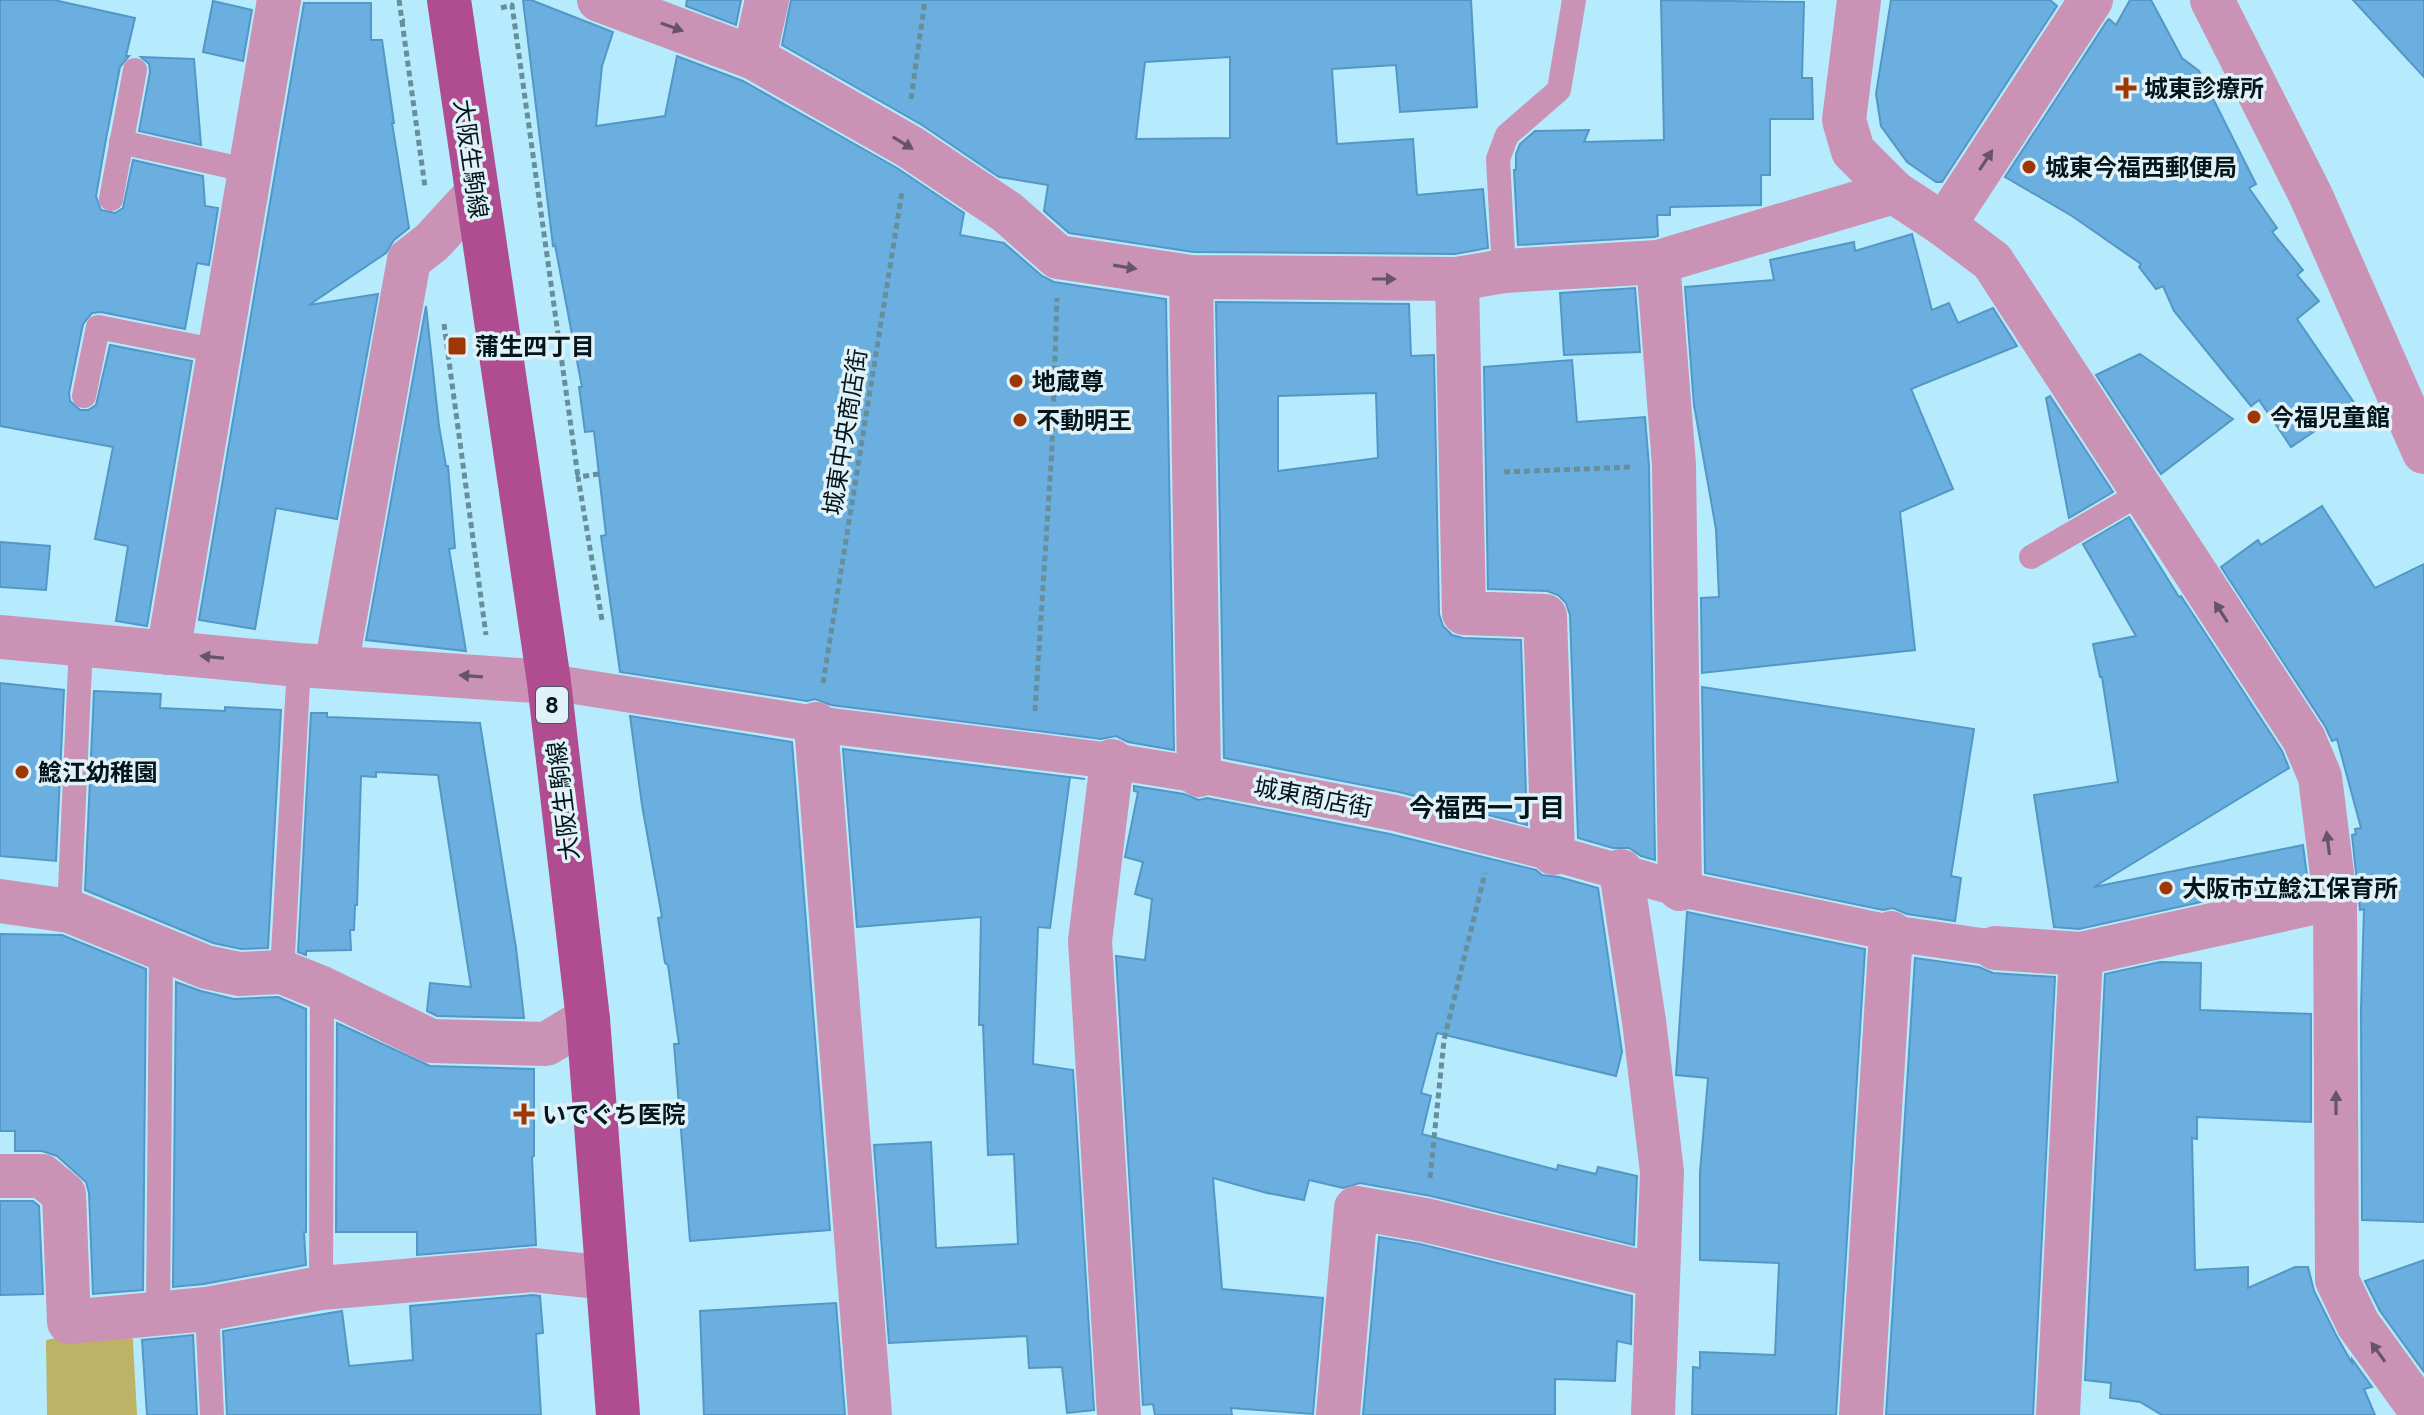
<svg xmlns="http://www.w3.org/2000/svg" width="2424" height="1415" viewBox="0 0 2424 1415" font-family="Raleway,'Noto Sans JP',sans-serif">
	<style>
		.green { fill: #bdb265 }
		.building { fill: #6aafe0; stroke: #5397c7; stroke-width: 2; fill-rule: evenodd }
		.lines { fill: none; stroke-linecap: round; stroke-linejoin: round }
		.path { stroke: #678f9b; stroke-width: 5; stroke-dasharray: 6 4; stroke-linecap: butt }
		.service { stroke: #ca93b6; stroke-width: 24 }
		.pedestrian { stroke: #ca93b6; stroke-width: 36 }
		.minor { stroke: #ca93b6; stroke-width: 44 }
		.tertiary { stroke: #ca93b6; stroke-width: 44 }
		.primary { stroke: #af4d90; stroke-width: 44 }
		.oneway { fill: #665469 }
		.poi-dot { fill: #9d3805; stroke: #e0f1f7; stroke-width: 3 }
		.labels { text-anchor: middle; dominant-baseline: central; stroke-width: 7; stroke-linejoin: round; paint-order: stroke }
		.shield { fill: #e0f1f7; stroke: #45585e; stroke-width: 2 }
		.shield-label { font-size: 22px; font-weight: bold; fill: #02161c }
		.poi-label { font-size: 24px; font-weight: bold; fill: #02161c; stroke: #e0f1f7; text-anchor: start }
		.street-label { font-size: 24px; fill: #02161c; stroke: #e0f1f7 }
		.neighbourhood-label { font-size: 26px; font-weight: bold; fill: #02161c; stroke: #e0f1f7 }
	</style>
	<rect width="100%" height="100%" fill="#b5ebfd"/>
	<path class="green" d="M132 1324 137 1415H47L46 1340Z"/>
	<g class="building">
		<path d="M0 0H54L135 18 126 56H129L120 67 106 139 96 196 101 210 115 213 123 208 133 160 203 176 205 206 218 208 209 265 197 263 185 329 101 312 92 313 83 324 69 393 70 401 80 410H88L96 405 110 345 192 361 147 626 116 621 128 546 95 539 113 447 0 426Z"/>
		<path d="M523 0H531L613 32 602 66 596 126 665 116 677 56 743 81 897 168 964 213 960 235 1004 243 1042 276 1054 282 1166 299 1174 750 1128 742 1116 736 1101 739 831 705 815 699 807 701 620 672 601 536 606 535 594 431 585 432 579 387H582L555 245 553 246Z"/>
		<path d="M687 0H741L736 25 686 6Z"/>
		<path d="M791 0H1471L1477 107 1400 112 1396 65 1332 69 1337 144 1413 139 1417 195 1483 189 1488 248 1455 254 1193 252 1069 233 1044 211 1048 185 999 177 922 125 782 45ZM1230 57V138L1136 139 1145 62Z"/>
		<path d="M1661 0 1804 2 1802 78H1812L1813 119H1770V175H1761V205L1670 207V215H1657L1658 236 1654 237 1518 245 1514 170H1516V154L1520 144 1535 131 1589 130 1584 142 1664 140Z"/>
		<path d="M1891 0H2050L2057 6 1942 182H1936L1907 162 1881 126 1876 94Z"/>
		<path d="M2130 0H2151L2182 58 2199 71 2256 184 2249 188 2277 228 2272 232 2303 270 2297 275 2319 301 2297 319 2355 404 2291 447 2259 400 2251 406 2174 311 2163 286 2156 289 2139 267 2141 264 2072 216 2005 177 2107 21 2109 19 2116 25Z"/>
		<path d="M2353 0H2424V77Z"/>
		<path d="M213 1 252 10 243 61 203 52Z"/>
		<path d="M304 3H371V40H382L394 123H392L409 228 394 240 386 253 309 305 378 294 337 519 276 508 255 629 199 620Z"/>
		<path d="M141 57 194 59 201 145 139 131 150 72 149 64Z"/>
		<path d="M1912 234 1932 310 1949 303 1958 323 1993 308 2017 346 1911 389 1953 489 1900 512 1915 650 1702 673 1701 598 1719 597 1716 529 1694 405 1685 287 1774 280 1770 260 1854 242 1855 251Z"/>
		<path d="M1635 288 1640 352 1564 355 1560 293Z"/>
		<path d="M1216 302 1409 304 1411 356 1434 355 1439 614 1443 626 1452 635 1463 638 1521 640 1527 825 1399 792 1224 758ZM1376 393 1378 458 1278 471V396Z"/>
		<path d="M426 306 439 426 446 466H448L455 548 449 549 466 651 366 640Z"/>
		<path d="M2140 354 2233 419 2161 474 2096 375Z"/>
		<path d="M1572 360 1577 422 1645 417 1649 466 1655 860 1641 856 1629 848H1613L1578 838 1570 615 1566 603 1558 595 1547 591 1488 589 1484 367Z"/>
		<path d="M2050 396 2113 492 2069 518 2046 398Z"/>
		<path d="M2322 506 2375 588 2424 564V1222L2362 1220 2361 1008 2364 909 2360 910 2352 835 2356 834 2355 829 2361 828 2337 739 2332 741 2325 726 2221 567 2258 540 2261 545Z"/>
		<path d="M2129 517 2179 597 2181 596 2282 751 2289 768 2094 887 2303 845 2307 876 2305 879 2079 929 2054 927 2034 795 2118 782 2102 677H2100L2093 644 2136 636 2083 544Z"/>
		<path d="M0 542 50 546 46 590 0 587Z"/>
		<path d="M0 683 64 690 56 861 0 856Z"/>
		<path d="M1702 687 1974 729 1951 876 1961 878 1955 921 1907 914 1893 908 1883 910 1705 873Z"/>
		<path d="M94 691 161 694 160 708 225 711V707L281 710 268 948 241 949 213 943 85 890Z"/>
		<path d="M311 713H327V717L480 723 516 948 524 1018 437 1016 427 1011 430 983 471 987 438 775 376 772V777L361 776 357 905H355L354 930H350L351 950 306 951V955L298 952Z"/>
		<path d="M630 716 792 742 830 1230 690 1241 674 1044H679L668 965 665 963 658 918 662 917 642 805Z"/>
		<path d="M843 749 1085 779 1070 777 1050 928 1038 927 1033 1064 1073 1070 1094 1410 1067 1413 1062 1367 1029 1368 1027 1336 889 1343 874 1145 931 1142 936 1248 1018 1244 1014 1154 988 1155 983 1025H979L981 917 857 927Z"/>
		<path d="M1134 786 1184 794 1199 800 1207 798 1390 834 1536 870 1542 875 1559 877 1598 888 1622 1052 1616 1076 1437 1033 1421 1093 1431 1096 1422 1134 1557 1170 1558 1165 1596 1174 1598 1167 1637 1176 1634 1245 1431 1196 1360 1183 1343 1188 1309 1180 1304 1200 1267 1193 1213 1178 1222 1289 1323 1298 1313 1414 1231 1408 1232 1415H1155L1153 1404 1143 1405 1116 956 1145 960 1152 899 1135 894 1143 862 1125 857 1138 792 1134 791Z"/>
		<path d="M1687 912 1865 949 1836 1415H1692L1693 1367 1700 1368V1352L1775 1355 1779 1263 1700 1260V1172L1708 1078 1676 1075Z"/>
		<path d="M0 934 62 935 146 969 143 1290 93 1294 89 1193 86 1182 57 1156 42 1151H15V1131H0Z"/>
		<path d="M1915 958 1979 967 1993 973 2055 977 2033 1415H1886Z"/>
		<path d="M2160 962 2201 963 2200 1010 2311 1014V1122L2197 1117V1139L2192 1138 2195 1270 2248 1267V1288L2295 1267H2308L2314 1291 2336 1335 2352 1363V1359L2372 1387 2364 1389 2375 1415H2162L2140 1402 2110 1398 2111 1383 2085 1380 2105 974Z"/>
		<path d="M176 982 201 991 234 999 278 997 306 1009V1232H304L306 1265 204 1284 173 1287Z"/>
		<path d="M337 1023 430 1066 534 1069V1156L532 1157 536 1245 417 1255V1232H336Z"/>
		<path d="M0 1201H33L39 1206 43 1294 0 1295Z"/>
		<path d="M1379 1237 1420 1244 1632 1296 1631 1344 1617 1341 1615 1381 1555 1379V1415H1363Z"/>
		<path d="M2424 1260V1372L2380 1311 2365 1281Z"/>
		<path d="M533 1295 540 1296 543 1333 536 1334 541 1415H227L223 1331 342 1311 349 1366 413 1360 410 1306Z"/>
		<path d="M836 1303 845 1415H704L700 1311Z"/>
		<path d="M193 1335 197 1415H147L142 1340Z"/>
	</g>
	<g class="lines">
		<g class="path">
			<path d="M399 0 402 21H405"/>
			<path d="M501 8 512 5 578 477"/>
			<path d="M402 21 425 187"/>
			<path d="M911 99 925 0"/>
			<path d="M444 324 486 635"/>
			<path d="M1021 382 1054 387"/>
			<path d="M1504 472 1633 467"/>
			<path d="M599 474 578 477 602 620"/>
			<path d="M823 683 902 192"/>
			<path d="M1035 711 1052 448 1057 298"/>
			<path d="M1430 1178 1444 1040 1485 873"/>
		</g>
		<g class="service">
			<path d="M121 142 250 171"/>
			<path d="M111 199 135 70"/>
			<path d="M1504 271 1498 159 1507 135 1559 90 1574 0"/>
			<path d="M84 396 98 327 219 351"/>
			<path d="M2031 557 2143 492"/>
			<path d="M69 911 81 644"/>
			<path d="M282 972 299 665"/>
			<path d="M321 1288 322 988"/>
			<path d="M207 1309 212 1415"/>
			<path d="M158 1314 161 947"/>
		</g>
		<path class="pedestrian" d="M549 682 816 724 1112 761 1199 775 1395 813 1553 853 1680 889 1891 933 1995 948"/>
		<g class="minor">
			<path d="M599 0 754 58 910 147 1007 212 1058 257 1191 277 1457 279 1504 271 1658 262 1894 192"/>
			<path d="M2091 0 1944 225 1992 261 2304 739 2320 777 2335 898 2337 1280 2358 1324 2424 1415"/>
			<path d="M754 58 767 0"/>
			<path d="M1658 262 1674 465 1680 889"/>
			<path d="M1191 277 1199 775"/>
			<path d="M1457 279 1464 613 1545 616 1553 853"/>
			<path d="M0 637 299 665 549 682"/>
			<path d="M168 653 279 0"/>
			<path d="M336 667 409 260 432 242 476 194"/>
			<path d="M816 724 870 1415"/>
			<path d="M1112 761 1090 941 1119 1415"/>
			<path d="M1621 871 1644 1021 1662 1172 1653 1415"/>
			<path d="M0 901 69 911 206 967 239 974 282 972 322 988 431 1041 546 1044 588 1019"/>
			<path d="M1995 948 2081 954 2335 898"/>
			<path d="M0 1176H42L64 1194 69 1322 207 1309 321 1288 533 1270 608 1278"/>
			<path d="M1338 1415 1356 1208 1425 1220 1658 1276"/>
			<path d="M1861 1415 1891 933"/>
			<path d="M2058 1415 2081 954"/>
		</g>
		<g class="tertiary">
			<path d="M1859 0 1844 120 1853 151 1894 192 1944 225"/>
			<path d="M2212 0 2311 196 2424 452"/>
		</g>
		<path class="primary" d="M449 0 549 682 588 1019 618 1415"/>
	</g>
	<defs><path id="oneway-solid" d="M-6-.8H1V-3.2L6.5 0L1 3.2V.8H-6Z" transform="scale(2)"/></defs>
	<g class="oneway">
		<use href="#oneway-solid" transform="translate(672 27) rotate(20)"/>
		<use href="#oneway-solid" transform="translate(903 143) rotate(31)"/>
		<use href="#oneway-solid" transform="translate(1986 160) rotate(-57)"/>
		<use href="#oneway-solid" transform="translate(1125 267) rotate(9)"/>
		<use href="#oneway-solid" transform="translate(1384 279)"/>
		<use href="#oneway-solid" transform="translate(2221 612) rotate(-123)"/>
		<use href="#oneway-solid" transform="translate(212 657) rotate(-175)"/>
		<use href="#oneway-solid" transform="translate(471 676) rotate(-176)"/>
		<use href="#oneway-solid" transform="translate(2328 843) rotate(-97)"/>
		<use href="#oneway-solid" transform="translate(2336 1103) rotate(-90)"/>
		<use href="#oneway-solid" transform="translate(2378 1352) rotate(-126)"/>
	</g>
	<g class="poi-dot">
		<path d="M2122 76h8v8h8v8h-8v8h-8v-8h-8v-8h8z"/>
		<circle cx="2029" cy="167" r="8"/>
		<rect x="447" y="336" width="20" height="20" rx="4"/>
		<circle cx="1016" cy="381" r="8"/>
		<circle cx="2254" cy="417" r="8"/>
		<circle cx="1020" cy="420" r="8"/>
		<circle cx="22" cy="772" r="8"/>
		<circle cx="2166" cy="888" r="8"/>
		<path d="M520 1102h8v8h8v8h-8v8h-8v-8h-8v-8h8z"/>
	</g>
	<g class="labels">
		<rect class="shield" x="536" y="687" width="32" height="36" rx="6"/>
		<g class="shield-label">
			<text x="552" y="705">8</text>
		</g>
		<g class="poi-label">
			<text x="2144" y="88">城東診療所</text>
			<text x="2045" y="167">城東今福西郵便局</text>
			<text x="475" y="346">蒲生四丁目</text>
			<text x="1032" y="381">地蔵尊</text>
			<text x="2270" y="417">今福児童館</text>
			<text x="1036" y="420">不動明王</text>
			<text x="38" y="772">鯰江幼稚園</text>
			<text x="2182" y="888">大阪市立鯰江保育所</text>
			<text x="542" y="1114">いでぐち医院</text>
		</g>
		<g class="street-label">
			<text transform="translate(471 159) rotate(82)">大阪生駒線</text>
			<text transform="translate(845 432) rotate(-81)">城東中央商店街</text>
			<text transform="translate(1313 797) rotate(11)">城東商店街</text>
			<text transform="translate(563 801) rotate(-97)">大阪生駒線</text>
		</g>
		<g class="neighbourhood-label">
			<text x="1487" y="808">今福西一丁目</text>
		</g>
	</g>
</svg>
